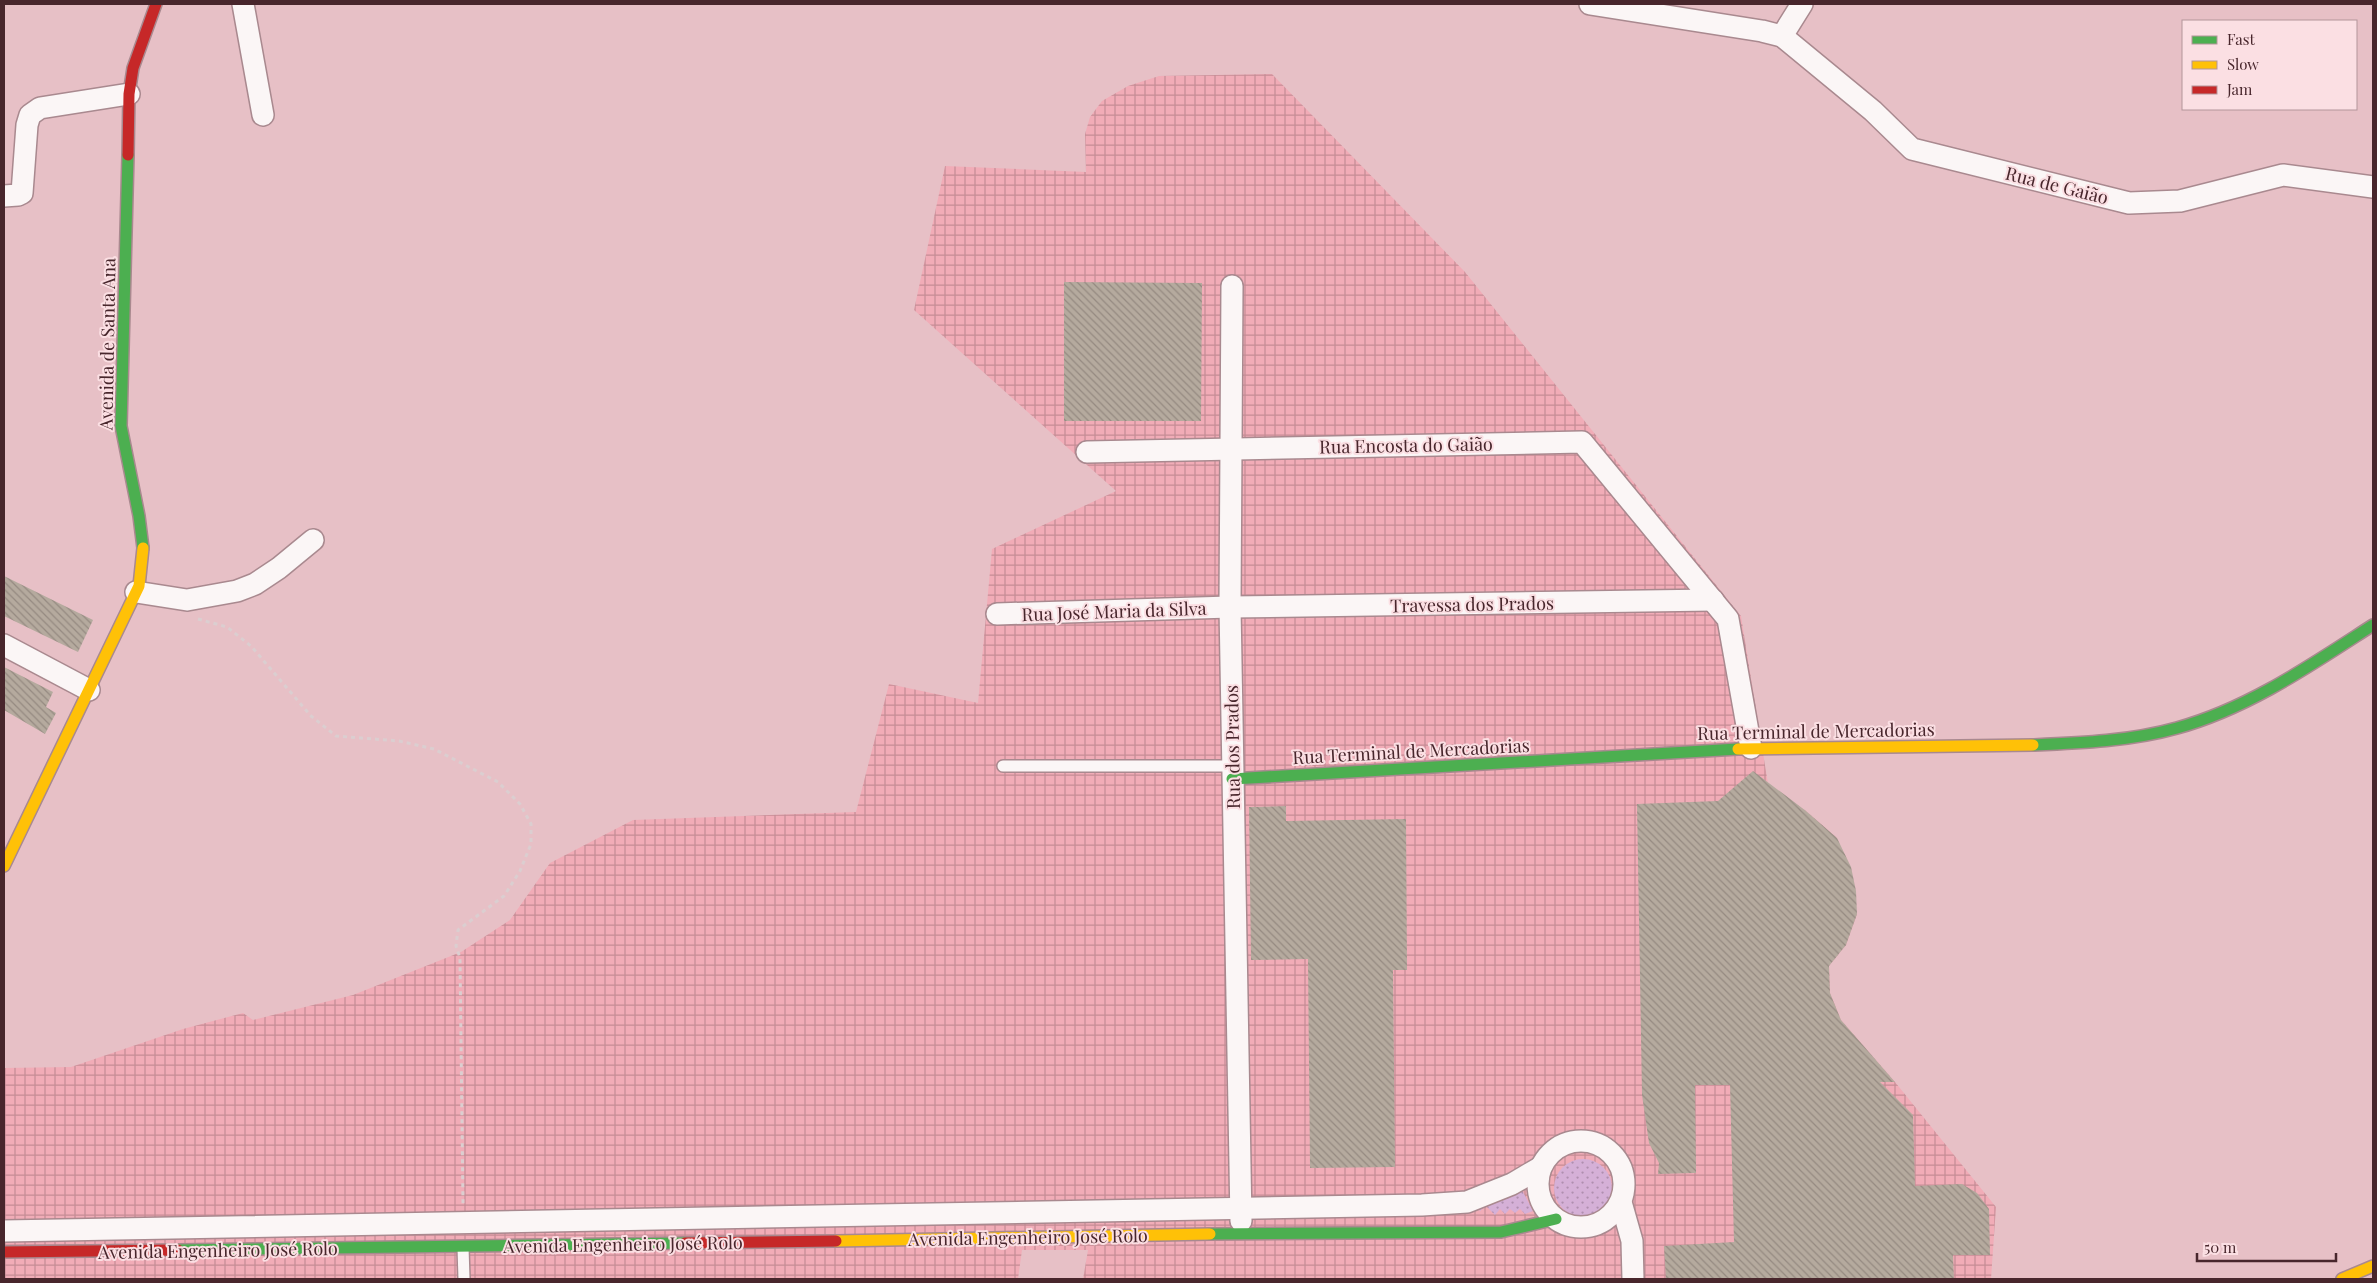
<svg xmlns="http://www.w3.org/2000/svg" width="2377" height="1283" viewBox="0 0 2377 1283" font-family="'Playfair Display',serif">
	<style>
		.industrial { fill: url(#industrial-grid) }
		.grass { fill: url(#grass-dots) }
		.building { fill: url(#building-back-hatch) }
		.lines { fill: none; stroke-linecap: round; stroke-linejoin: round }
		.lane-casing { stroke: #a9898f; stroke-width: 14 }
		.street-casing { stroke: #a9898f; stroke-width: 24 }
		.fast-casing { stroke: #a9898f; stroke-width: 14 }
		.slow-casing { stroke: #a9898f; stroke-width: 14 }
		.jam-casing { stroke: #a9898f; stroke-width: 14 }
		.path { stroke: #dbced0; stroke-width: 3; stroke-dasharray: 4 4; stroke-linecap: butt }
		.lane { stroke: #fbf6f6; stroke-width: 11 }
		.street { stroke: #fbf6f6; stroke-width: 21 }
		.fast { stroke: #4caf50; stroke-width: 11 }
		.slow { stroke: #ffc107; stroke-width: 11 }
		.jam { stroke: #c62828; stroke-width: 11 }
		.labels { text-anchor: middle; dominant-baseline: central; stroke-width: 4; stroke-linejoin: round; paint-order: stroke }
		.street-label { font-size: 18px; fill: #48262c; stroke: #fbdfe3 }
	</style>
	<defs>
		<pattern id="industrial-grid" width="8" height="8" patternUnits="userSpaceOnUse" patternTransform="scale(1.25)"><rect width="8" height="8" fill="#f1acb7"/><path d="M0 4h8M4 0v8" fill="none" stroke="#c58c95"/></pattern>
		<pattern id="grass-dots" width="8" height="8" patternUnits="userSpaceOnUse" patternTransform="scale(1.25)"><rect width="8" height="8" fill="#d5b0d7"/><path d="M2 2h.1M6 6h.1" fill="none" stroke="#af8faf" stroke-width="1.8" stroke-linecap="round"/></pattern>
		<pattern id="building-back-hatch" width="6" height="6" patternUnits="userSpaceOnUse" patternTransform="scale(1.25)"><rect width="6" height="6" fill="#b5aa9e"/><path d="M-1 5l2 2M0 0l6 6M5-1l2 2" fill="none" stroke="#958a81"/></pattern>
	</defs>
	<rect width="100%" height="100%" fill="#e7c0c6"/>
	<path class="industrial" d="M1272 74 1465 272 1741 616 1768 784 1806 811 1837 838 1857 914 1846 945 1829 966 1830 993 1841 1020 1895 1082 1996 1207 1991 1279H1083L1088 1250H1022L1018 1279H4V1068L71 1067 183 1029 243 1013 253 1020 353 995 461 952 510 920 550 863 633 820 856 812 889 684 978 703 992 549 1116 491 914 310 945 166 1086 172 1085 134 1090 117 1102 101 1128 86 1159 76Z"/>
	<g class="grass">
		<circle cx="1583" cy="1188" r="29"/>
		<path d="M1522 1190 1533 1211 1525 1214 1520 1209 1515 1213 1510 1209 1505 1214 1500 1209 1495 1215 1486 1206 1480 1211 1475 1205Z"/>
	</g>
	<g class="building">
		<path d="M1064 282 1202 283 1201 421H1064Z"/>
		<path d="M4 576 93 620 78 652 4 616Z"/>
		<path d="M4 667 53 692 46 707 56 713 45 734 4 710Z"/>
		<path d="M1753 771 1806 811 1837 838 1851 867 1856 891 1857 914 1846 945 1829 966 1830 993 1841 1020 1895 1082H1880L1913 1115 1915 1186 1962 1184 1977 1193 1989 1209 1990 1255H1953L1954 1279H1666L1664 1246 1734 1242 1730 1085H1695L1696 1173 1658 1174 1659 1163 1649 1143 1642 1095 1637 804 1718 801Z"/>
		<path d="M1286 806V821L1406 819 1407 970H1393L1395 1167 1310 1168 1308 959 1251 960 1249 807Z"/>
	</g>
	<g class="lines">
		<defs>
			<g id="lane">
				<path d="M1003 766H1232"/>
				<path d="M463 1247 464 1279"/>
			</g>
			<g id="street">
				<path d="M243 4 263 115"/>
				<path d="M1590 4 1762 31 1782 36 1873 111 1912 149 2129 203 2180 201 2283 175 2373 187"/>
				<path d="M1782 36 1802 4"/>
				<path d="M4 196 18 195 22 193 27 125 30 115 40 108 129 94"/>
				<path d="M1232 286 1230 607 1241 1221"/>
				<path d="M1087 452 1582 442 1728 619 1751 748"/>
				<path d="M136 592 187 600 237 591 255 584 279 568 313 540"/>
				<path d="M997 614 1230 607 1713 600"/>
				<path d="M4 645 89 690"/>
				<circle cx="1581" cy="1184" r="43"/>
				<path d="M1621 1202 1632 1241 1633 1279"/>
				<path d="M4 1231 1422 1205 1467 1202 1512 1184 1541 1167"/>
			</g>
			<g id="fast">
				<path d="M128 155 121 426 139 516 143 548"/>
				<path d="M2033 745C2081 743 2131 741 2177 728 2249 708 2311 665 2373 625"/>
				<path d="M1232 779 1738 749"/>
				<path d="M1210 1234 1501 1232 1556 1219"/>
				<path d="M178 1250 685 1243"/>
			</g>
			<g id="slow">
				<path d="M1738 749 2033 745"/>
				<path d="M4 866 139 586 143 548"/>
				<path d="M836 1241 1210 1234"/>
				<path d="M2342 1279 2373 1266"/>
			</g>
			<g id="jam">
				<path d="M128 155 129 94 133 68 156 4"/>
				<path d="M685 1243 836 1241"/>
				<path d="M4 1252 178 1250"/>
			</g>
		</defs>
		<use href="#lane" class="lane-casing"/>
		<use href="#street" class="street-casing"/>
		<use href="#fast" class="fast-casing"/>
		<use href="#slow" class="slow-casing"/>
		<use href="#jam" class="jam-casing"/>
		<path class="path" d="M198 619 227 627 251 646 311 716 336 736 399 741 434 749 498 782 520 804 531 824V844L520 871 504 896 458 930 456 946 460 958 463 1204"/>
		<use href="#lane" class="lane"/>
		<use href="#street" class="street"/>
		<use href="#fast" class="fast"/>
		<use href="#slow" class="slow"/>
		<use href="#jam" class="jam"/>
	</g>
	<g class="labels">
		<g class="street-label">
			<text transform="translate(2057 185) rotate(14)">Rua de Gaião</text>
			<text transform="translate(107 344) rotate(-89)">Avenida de Santa Ana</text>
			<text transform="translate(1406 445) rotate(-1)">Rua Encosta do Gaião</text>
			<text transform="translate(1472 604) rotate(-1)">Travessa dos Prados</text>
			<text transform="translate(1114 611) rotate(-2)">Rua José Maria da Silva</text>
			<text transform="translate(1816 731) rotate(-1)">Rua Terminal de Mercadorias</text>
			<text transform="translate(1232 747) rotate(-91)">Rua dos Prados</text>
			<text transform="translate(1411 751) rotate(-3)">Rua Terminal de Mercadorias</text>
			<text transform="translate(1028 1237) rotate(-1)">Avenida Engenheiro José Rolo</text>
			<text transform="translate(623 1244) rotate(-1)">Avenida Engenheiro José Rolo</text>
			<text transform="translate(218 1250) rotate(-1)">Avenida Engenheiro José Rolo</text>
		</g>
	</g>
	<rect width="2377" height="1283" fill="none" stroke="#48262c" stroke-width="10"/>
	<rect x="2182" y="20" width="175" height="90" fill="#fbdfe3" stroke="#b3959a"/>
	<rect x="2192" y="36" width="25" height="8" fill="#4caf50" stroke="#b3959a"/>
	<text x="2227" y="45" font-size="15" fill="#48262c">Fast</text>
	<rect x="2192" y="61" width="25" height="8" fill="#ffc107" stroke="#b3959a"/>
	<text x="2227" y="70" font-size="15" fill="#48262c">Slow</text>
	<rect x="2192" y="86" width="25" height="8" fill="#c62828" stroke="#b3959a"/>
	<text x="2227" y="95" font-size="15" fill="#48262c">Jam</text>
	<path d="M2197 1253v8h139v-8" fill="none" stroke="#48262c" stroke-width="2.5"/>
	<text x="2204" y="1253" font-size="15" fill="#48262c" stroke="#fbdfe3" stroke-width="4" paint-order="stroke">50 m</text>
</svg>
